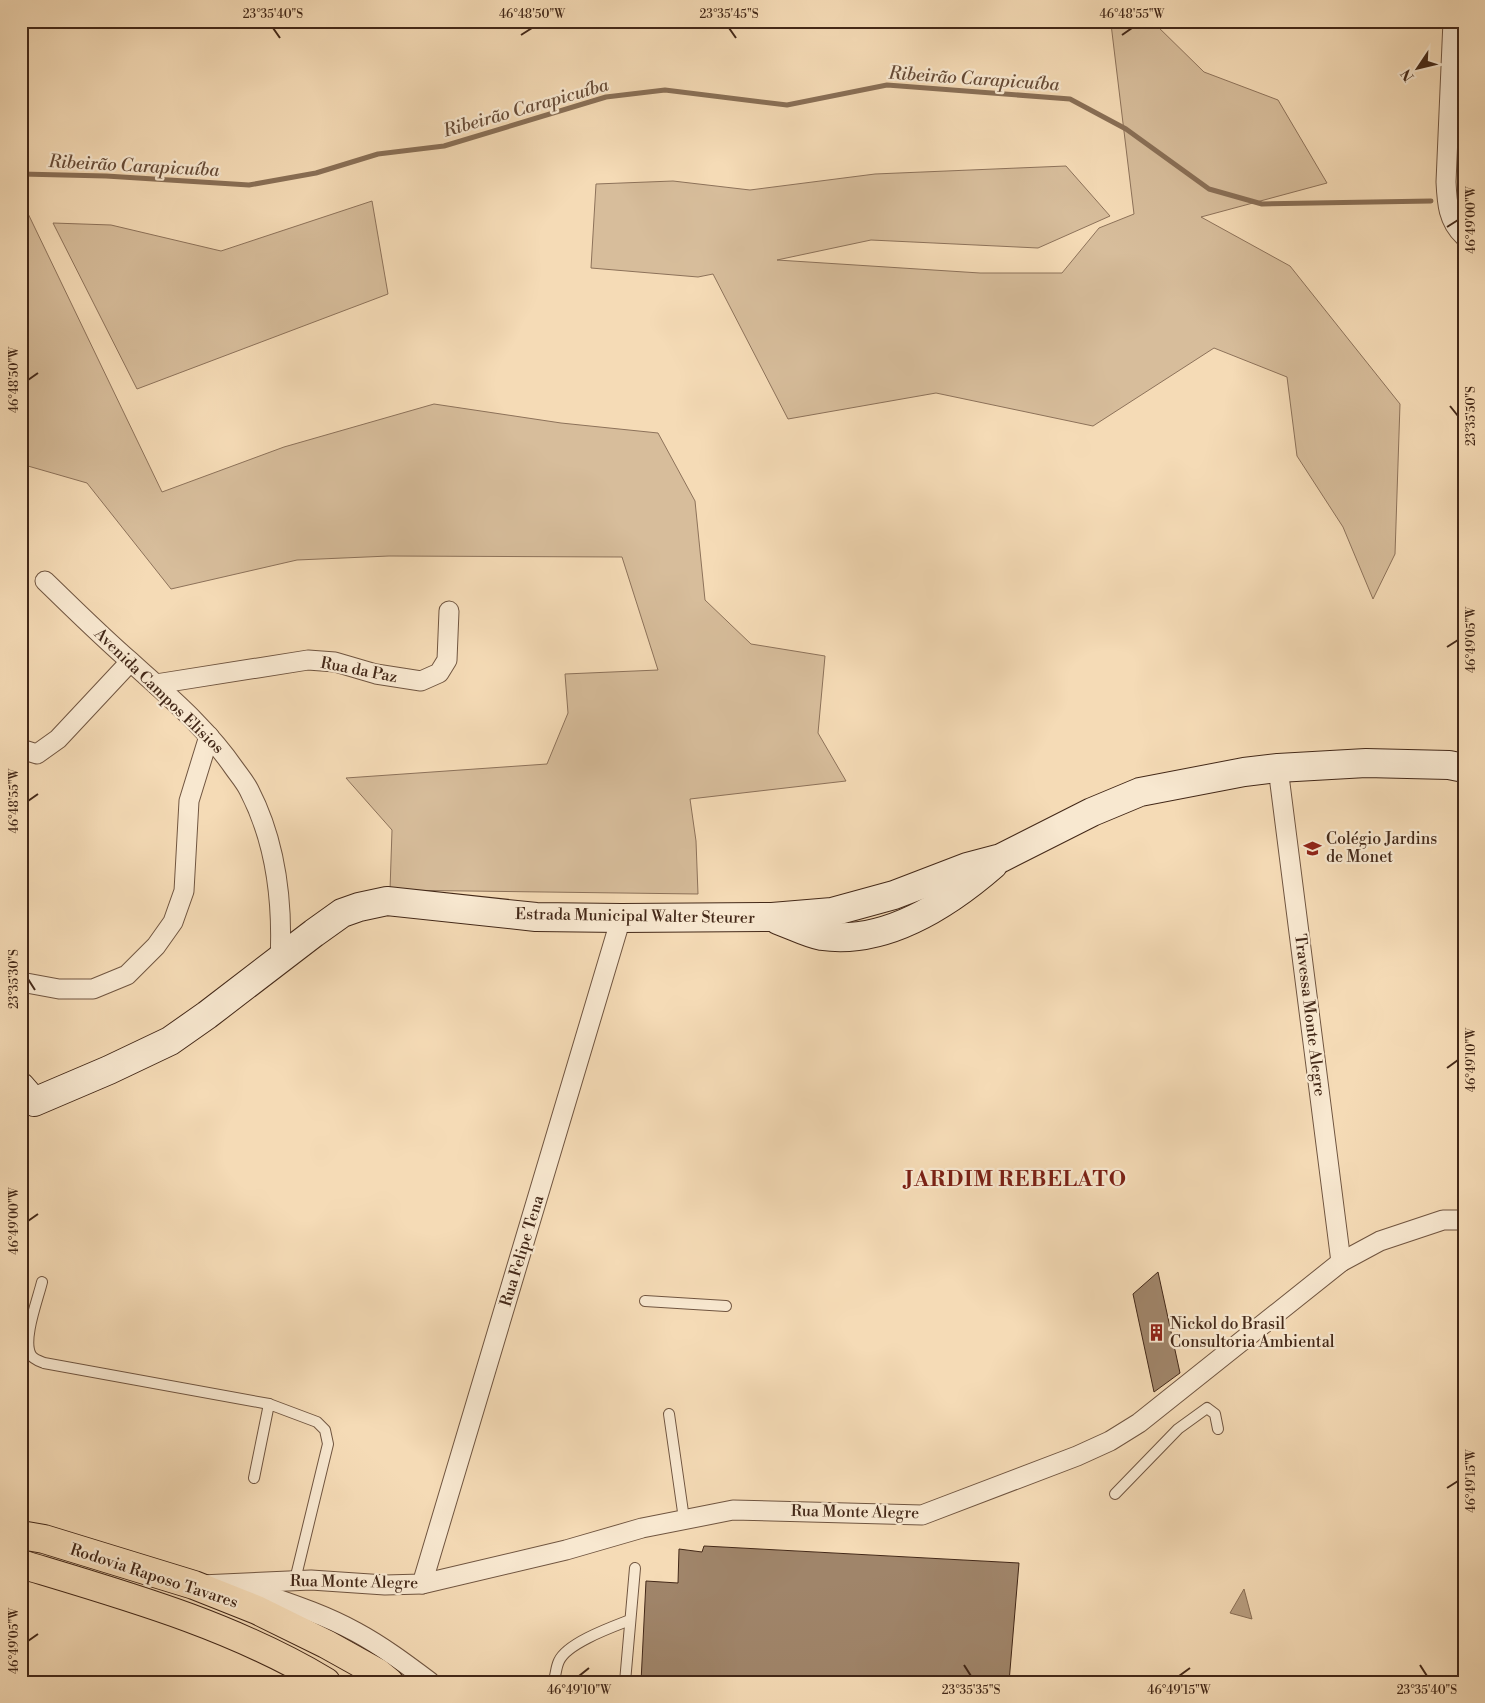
<svg xmlns="http://www.w3.org/2000/svg" width="1485" height="1703" viewBox="0 0 1485 1703" font-family="'Libre Bodoni',serif">
	<style>
		.green { fill: #d7bd9b; stroke: #8d725a }
		.water { fill: #b89e80; stroke: #896f56 }
		.lines { fill: none; stroke-linecap: round; stroke-linejoin: round }
		.stream { stroke: #896f56; stroke-width: 5 }
		.building { fill: #a0856a; stroke: #432818 }
		.lane-casing { stroke: #705540; stroke-width: 12 }
		.street-casing { stroke: #705540; stroke-width: 21 }
		.secondary-casing { stroke: #432818; stroke-width: 30 }
		.highway-casing { stroke: #432818; stroke-width: 30 }
		.lane { stroke: #f8e8d0; stroke-width: 10 }
		.street { stroke: #f8e8d0; stroke-width: 19 }
		.secondary { stroke: #f8e8d0; stroke-width: 28 }
		.highway { stroke: #f5dbb6; stroke-width: 28 }
		.ticks { fill: none; stroke: #432818; stroke-width: 2 }
		.labels { text-anchor: middle; dominant-baseline: central; stroke-width: 4.5; stroke-linejoin: round; paint-order: stroke }
		.street-label { font-size: 16px; fill: #432818; stroke: #f8e8d0 }
		.poi-label { font-size: 16px; fill: #432818; stroke: #f8e8d0; text-anchor: start }
		.water-label { font-size: 18px; font-style: italic; fill: #664b37; stroke: #f8e8d0 }
		.district-label { font-size: 21px; font-weight: bold; letter-spacing: 1px; fill: #7a1f14; stroke: #f8e8d0 }
		.neatline { fill: none; stroke: #432818; stroke-width: 2 }
		.ticks-label { font-size: 12px; text-anchor: middle; fill: #432818 }
	</style>
	<rect width="100%" height="100%" fill="#f5dbb6"/>
	<filter id="stains"><feTurbulence type="fractalNoise" baseFrequency=".004" numOctaves="4"/><feColorMatrix values="0 0 0 0 .2 0 0 0 0 .09 0 0 0 0 .02 0 0 0 .5 -.17"/></filter>
	<radialGradient id="worn" r=".72"><stop offset=".6" stop-color="#630" stop-opacity="0"/><stop offset="1" stop-color="#630" stop-opacity=".3"/></radialGradient>
	<g class="green">
		<path d="M1153 22 1204 72 1278 100 1327 183 1201 217 1290 266 1400 404 1395 554 1373 599 1343 527 1297 456 1287 377 1214 348 1093 426 936 393 788 419 713 274 698 277 591 268 596 184 673 181 750 190 875 174 1066 166 1110 216 1038 248 871 240 777 260 980 273H1062L1099 228 1134 214 1111 24Z"/>
		<path d="M21 199 162 492 284 447 434 404 561 423 658 433 695 501 705 600 751 644 825 656 818 733 846 781 690 799 696 841 698 894 390 890 392 830 346 778 547 764 568 713 565 674 658 670 622 557 389 556 297 560 171 589 87 483 21 464Z"/>
		<path d="M372 201 388 294 137 389 53 223 111 225 221 251Z"/>
	</g>
	<path class="water" d="M1244 1589 1252 1619 1230 1613Z"/>
	<g class="lines">
		<path class="stream" d="M21 174 106 176 249 185 316 173 378 154 444 146 606 97 665 90 787 105 887 85 1070 99 1126 129 1209 189 1262 204 1431 201"/>
	</g>
	<g class="building">
		<path d="M1158 1272 1180 1373 1154 1392 1133 1294Z"/>
		<path d="M704 1546 1019 1563 1009 1682H641L646 1581 678 1583 679 1549 702 1552Z"/>
	</g>
	<g class="lines">
		<defs>
			<g id="lane">
				<path d="M42 1282C38 1299 22 1340 31 1355 33 1359 39 1361 44 1363L269 1404"/>
				<path d="M645 1301 726 1306"/>
				<path d="M669 1414 684 1519"/>
				<path d="M254 1478 269 1404 317 1422 325 1430 328 1444 295 1580"/>
				<path d="M1115 1494 1178 1429 1207 1408 1215 1414 1218 1429"/>
				<path d="M554 1680C556 1674 556 1667 559 1661 567 1643 612 1627 630 1620"/>
				<path d="M575 1682H585"/>
				<path d="M625 1682 635 1568"/>
			</g>
			<g id="street">
				<path d="M1453 21 1446 182C1447 203 1448 221 1464 236"/>
				<path d="M45 581C73 608 101 636 131 662 167 695 206 727 234 768 239 775 245 782 249 790 276 842 283 901 280 960"/>
				<path d="M156 684 308 660 335 662 376 674 421 681 439 673 447 660 449 611"/>
				<path d="M21 749 37 754 58 739 130 662"/>
				<path d="M1278 768 1341 1262"/>
				<path d="M21 982 59 989H93L127 975 156 946 173 922 184 891 189 801 209 736"/>
				<path d="M422 1584 621 918"/>
				<path d="M201 1585 311 1580 385 1585 422 1584 566 1550 642 1528 733 1510 922 1515 1077 1456 1110 1441 1139 1423 1341 1262 1380 1241 1443 1220H1464"/>
				<path d="M240 1586C279 1600 320 1612 356 1632 382 1646 406 1664 430 1682"/>
			</g>
			<g id="secondary">
				<path d="M778 920C792 925 807 933 822 936 886 945 947 905 993 865"/>
				<path d="M21 1087 34 1102 109 1070 170 1041 207 1015 314 933 342 913 359 907 387 901 536 917 621 918 772 917 832 912 894 895 967 867 1001 858 1092 812 1140 792 1244 772 1278 768 1366 763 1449 765 1464 768"/>
			</g>
			<g id="highway">
				<path d="M21 1535 44 1539 194 1585 257 1610 326 1644 378 1673 389 1682"/>
				<path d="M21 1564C127 1596 231 1625 326 1682"/>
			</g>
		</defs>
		<use href="#lane" class="lane-casing"/>
		<use href="#street" class="street-casing"/>
		<use href="#secondary" class="secondary-casing"/>
		<use href="#highway" class="highway-casing"/>
		<use href="#lane" class="lane"/>
		<use href="#street" class="street"/>
		<use href="#secondary" class="secondary"/>
		<use href="#highway" class="highway"/>
	</g>
	<path class="ticks" d="M273 28 280 38M729 28 736 38M521 35 532 28M1122 35 1132 28M1447 227 1458 220M28 380 38 373M1450 406 1458 416M1447 647 1458 640M28 801 38 794M28 979 35 990M1447 1068 1458 1060M28 1221 38 1214M1447 1488 1458 1481M28 1641 38 1634M964 1665 971 1676M1420 1665 1427 1676M579 1676 589 1668M1179 1676 1190 1668"/>
	<defs>
		<symbol id="school-bare" viewBox="-9 -9 18 18"><path d="M0-5L7-2L0 1L-7-2ZM-4 1L0 2.5L4 1V4Q0 6-4 4Z" fill="#8f2418" stroke="#f8e8d0" stroke-width="2.5" paint-order="stroke"/></symbol>
		<symbol id="building-bare" viewBox="-9 -9 18 18"><path d="M-4-6H4V6H1V3H-1V6H-4ZM-2.5-4.3h1.7v1.8h-1.7ZM.8-4.3h1.7v1.8H.8ZM-2.5-1h1.7V.8h-1.7ZM.8-1h1.7V.8H.8Z" fill="#8f2418" stroke="#f8e8d0" stroke-width="2.5" paint-order="stroke"/></symbol>
	</defs>
	<g fill-rule="evenodd">
		<use href="#school-bare" x="1300" y="836" width="25" height="25"/>
		<use href="#building-bare" x="1144" y="1320" width="25" height="25"/>
	</g>
	<g class="labels">
		<g class="street-label">
			<text transform="translate(359 670) rotate(11)">Rua da Paz</text>
			<text transform="translate(159 691) rotate(44)">Avenida Campos Elisios</text>
			<text transform="translate(635 916) rotate(1)">Estrada Municipal Walter Steurer</text>
			<text transform="translate(1310 1015) rotate(83)">Travessa Monte Alegre</text>
			<text transform="translate(522 1251) rotate(-73)">Rua Felipe Tena</text>
			<text transform="translate(855 1512) rotate(1)">Rua Monte Alegre</text>
			<text transform="translate(154 1576) rotate(18)">Rodovia Raposo Tavares</text>
			<text transform="translate(354 1582) rotate(1)">Rua Monte Alegre</text>
		</g>
		<g class="poi-label">
			<text x="1326" y="839">Colégio Jardins<tspan x="1326" dy="18">de Monet</tspan></text>
			<text x="1170" y="1324">Nickol do Brasil<tspan x="1170" dy="18">Consultoria Ambiental</tspan></text>
		</g>
		<g class="water-label">
			<text transform="translate(974 79) rotate(4)">Ribeirão Carapicuíba</text>
			<text transform="translate(526 108) rotate(-16)">Ribeirão Carapicuíba</text>
			<text transform="translate(134 166) rotate(3)">Ribeirão Carapicuíba</text>
		</g>
		<g class="district-label">
			<text x="1016" y="1180">JARDIM REBELATO</text>
		</g>
	</g>
	<rect width="1485" height="1703" fill="none" stroke="#f5dbb6" stroke-width="55"/>
	<g transform="translate(1418 68) rotate(235)" stroke="#f8e8d0" stroke-width="4" paint-order="stroke">
	<path d="M0-4L9 19L0 12L-9 19Z" fill="#432818"/>
	<text y="-8" font-size="14" font-weight="bold" text-anchor="middle" fill="#432818">N</text>
	</g>
	<rect x="28" y="28" width="1430" height="1648" class="neatline"/>
	<g class="ticks-label">
		<text x="273" y="18">23°35'40"S</text>
		<text x="532" y="18">46°48'50"W</text>
		<text x="729" y="18">23°35'45"S</text>
		<text x="1132" y="18">46°48'55"W</text>
		<text transform="translate(1471 220) rotate(-90)" y="4">46°49'00"W</text>
		<text transform="translate(14 380) rotate(-90)" y="4">46°48'50"W</text>
		<text transform="translate(1471 416) rotate(-90)" y="4">23°35'50"S</text>
		<text transform="translate(1471 640) rotate(-90)" y="4">46°49'05"W</text>
		<text transform="translate(14 801) rotate(-90)" y="4">46°48'55"W</text>
		<text transform="translate(14 979) rotate(-90)" y="4">23°35'30"S</text>
		<text transform="translate(1471 1060) rotate(-90)" y="4">46°49'10"W</text>
		<text transform="translate(14 1221) rotate(-90)" y="4">46°49'00"W</text>
		<text transform="translate(1471 1481) rotate(-90)" y="4">46°49'15"W</text>
		<text transform="translate(14 1641) rotate(-90)" y="4">46°49'05"W</text>
		<text x="579" y="1694">46°49'10"W</text>
		<text x="971" y="1694">23°35'35"S</text>
		<text x="1179" y="1694">46°49'15"W</text>
		<text x="1427" y="1694">23°35'40"S</text>
	</g>
	<rect width="100%" height="100%" filter="url(#stains)"/>
	<rect width="100%" height="100%" fill="url(#worn)"/>
</svg>
